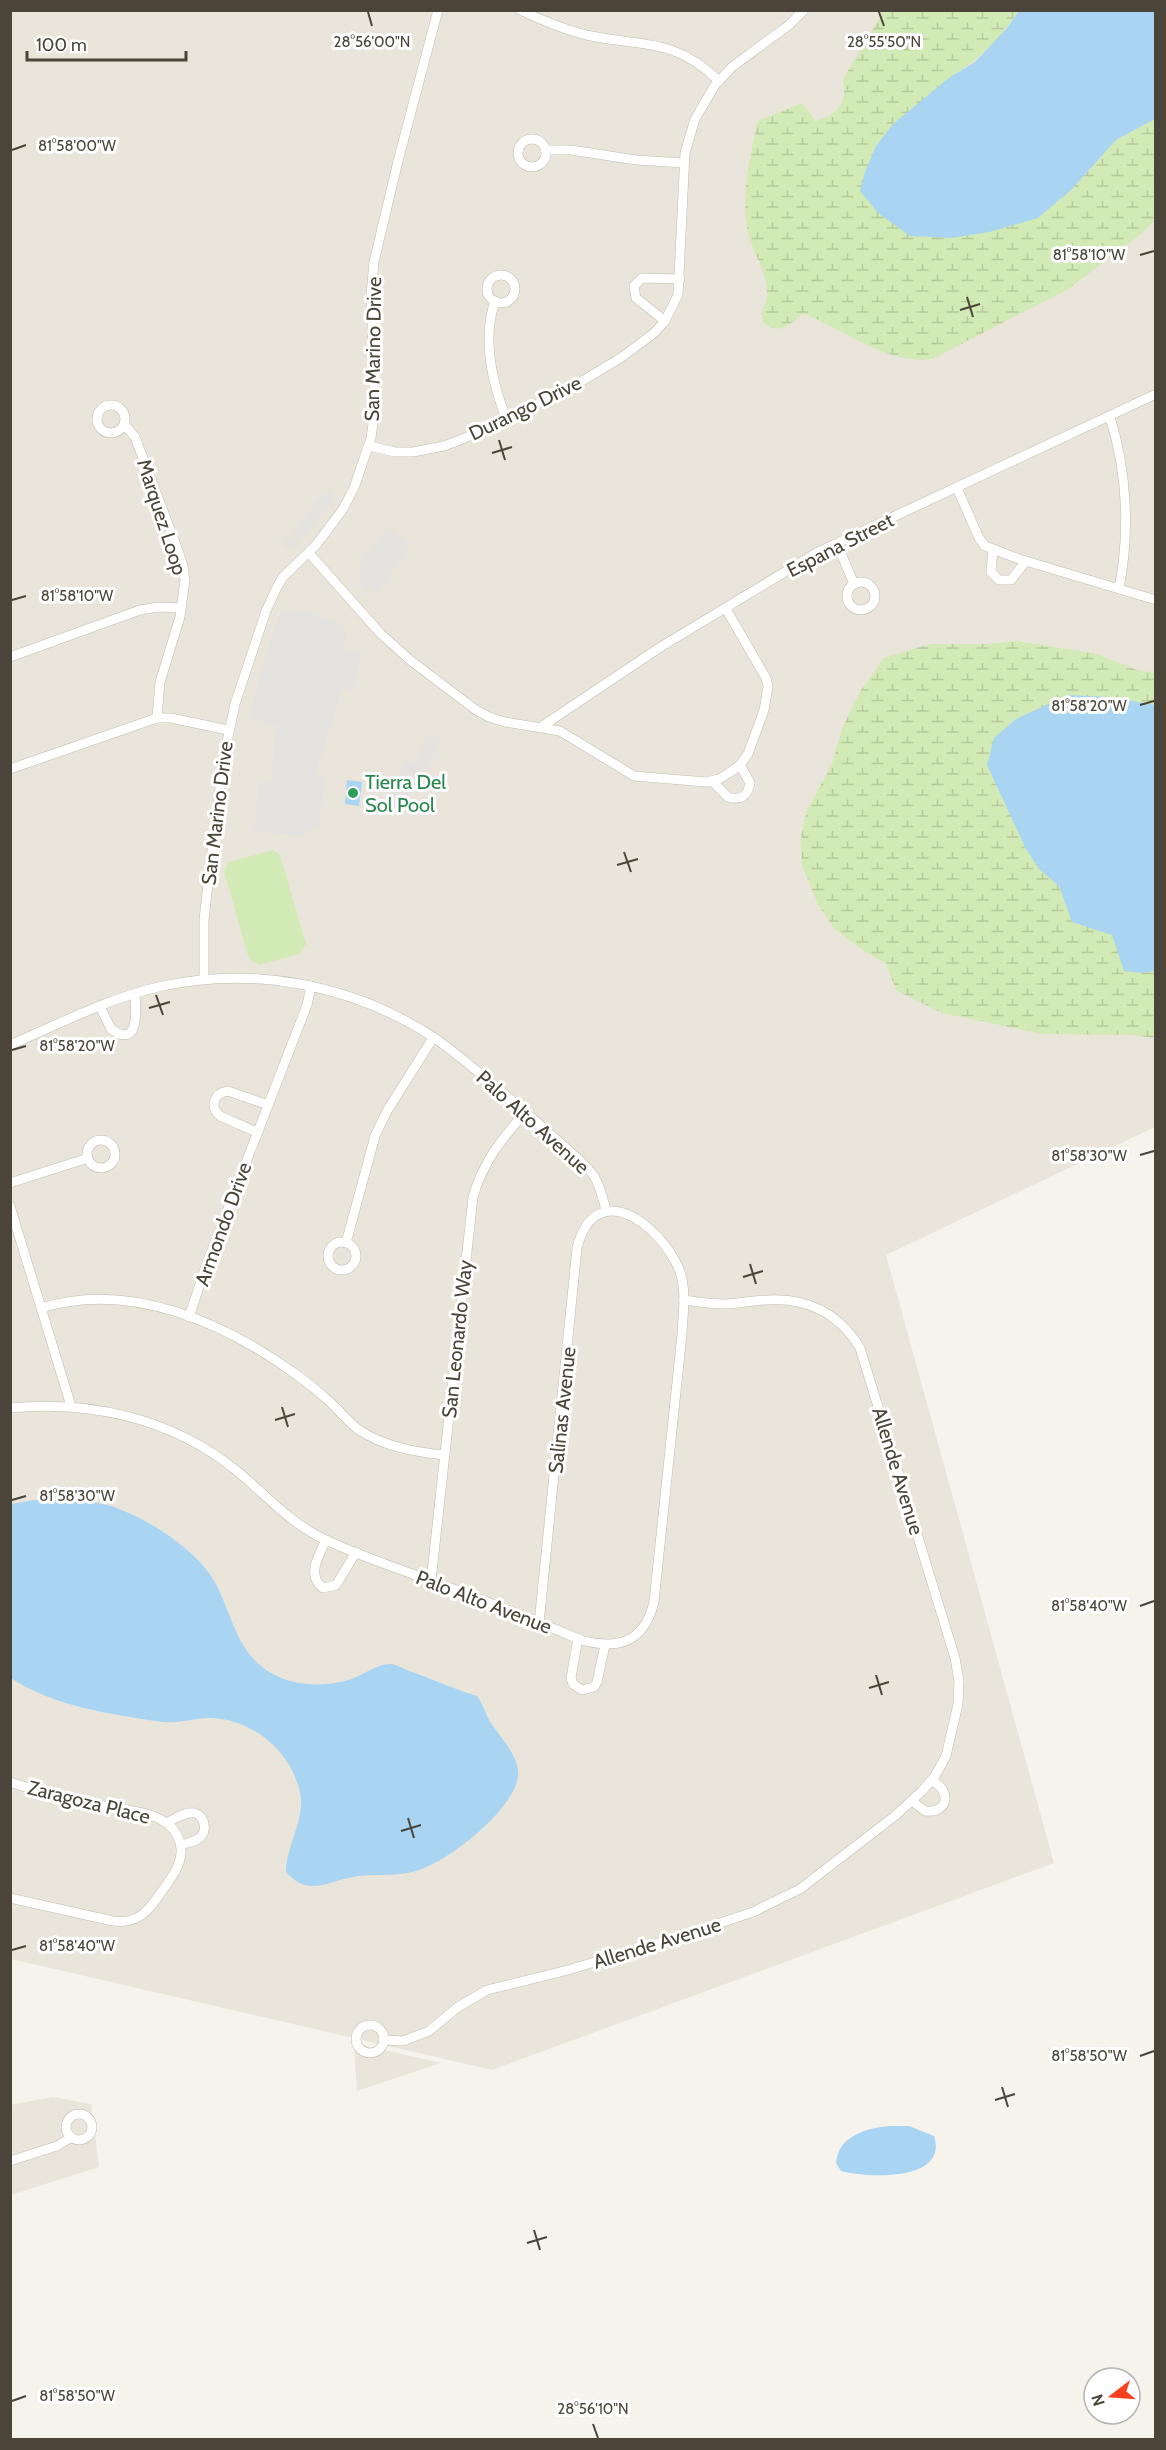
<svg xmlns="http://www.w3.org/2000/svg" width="1166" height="2450" viewBox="0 0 1166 2450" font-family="Cabin,sans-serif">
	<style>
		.residential { fill: #eae5da }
		.green { fill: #d2eab5 }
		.wetland { fill: url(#wetland-marsh) }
		.parking { fill: #e5e3e0 }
		.water { fill: #a9d4f2 }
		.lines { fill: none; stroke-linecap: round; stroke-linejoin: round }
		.minor-casing { stroke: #c2bbae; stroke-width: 10 }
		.minor { stroke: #fff; stroke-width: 9 }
		.ticks { fill: none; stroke: #4b4439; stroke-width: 2 }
		.leisure-dot { fill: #2e9e5b; stroke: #fff; stroke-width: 2 }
		.labels { text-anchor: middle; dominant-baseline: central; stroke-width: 6; stroke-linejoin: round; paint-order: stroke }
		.street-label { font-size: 20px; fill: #4b4439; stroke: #fff }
		.leisure-label { font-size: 20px; fill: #27864d; stroke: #fff; text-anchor: start }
		.ticks-label { font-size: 15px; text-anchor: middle; fill: #4b4439; stroke: #fff; stroke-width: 6; stroke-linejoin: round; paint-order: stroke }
	</style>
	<defs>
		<pattern id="wetland-marsh" width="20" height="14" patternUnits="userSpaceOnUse" patternTransform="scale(1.5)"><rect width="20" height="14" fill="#d2eab5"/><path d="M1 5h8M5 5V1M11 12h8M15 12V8" fill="none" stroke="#b6ca9c"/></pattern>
	</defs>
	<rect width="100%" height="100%" fill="#f6f3ec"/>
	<g class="residential">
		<path d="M11 11H1155V1127L886 1255 1054 1863 492 2070 11 1959Z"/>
		<path d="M354 2043 441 2063 357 2091Z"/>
		<path d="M53 2097 91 2104 99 2167 11 2195 10 2105Z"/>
	</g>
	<path class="green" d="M273 850 280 855 306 944 299 954 259 965 249 959 224 871 229 862Z"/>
	<g class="wetland">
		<path d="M884 11H1019C999 40 981 58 950 77L1038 218 1071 190 1116 140 1155 119V220L1142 233 1067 290 932 359C886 365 843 329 803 313 789 325 780 336 763 322 760 309 766 306 767 295 768 275 753 252 748 233 740 196 750 157 758 121L802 103 816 121C838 115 848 102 843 79Z"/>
		<path d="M1016 641 1093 653 1137 670 1155 673V705L1143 704 1021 835 1026 849 1039 869 1059 886 1072 921 1112 935 1142 973 1155 971V1038L1131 1035 1043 1034 942 1013 896 990 886 964 861 949 835 929 818 905 802 865 801 836 807 810 832 764 842 729 859 693 884 658 930 644H987Z"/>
	</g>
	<g class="parking">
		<path d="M330 492 334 495 330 504 309 532 295 546 288 549 283 544 305 520 304 518 321 497Z"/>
		<path d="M387 527 411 544 376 595 358 582 361 575 356 570Z"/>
		<path d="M291 608 327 618 345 625 344 631 347 634 343 649 362 655 352 690 342 689 316 773 318 776 325 778 319 828 299 835 254 832 259 782 271 783 276 726 250 716 261 671 280 612 288 614Z"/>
		<path d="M428 734 441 739 418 793 413 791 402 817 384 809 406 760 415 763Z"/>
	</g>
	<g class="water">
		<path d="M1019 11H1155V119L1116 140 1071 190 1038 218 989 232 951 238 910 236 878 213 860 191 865 172 876 146 893 124 950 77 975 62 1007 28Z"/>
		<path d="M1068 695 1109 697 1155 705V971L1142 973 1124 971 1112 935 1072 922 1059 886 1039 869 1026 849 987 765 994 738 1016 719Z"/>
		<path d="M347 780 362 782 359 806 345 804Z"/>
		<path d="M34 1500C59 1500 87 1499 111 1506 147 1518 200 1551 217 1586 234 1621 238 1656 275 1675 297 1687 331 1687 354 1678 367 1673 378 1663 392 1664 398 1665 404 1669 409 1671 432 1679 454 1689 477 1696 483 1704 485 1712 489 1720 498 1735 521 1757 518 1777 513 1811 445 1865 412 1872 393 1877 372 1873 353 1877 326 1882 308 1897 286 1872 286 1846 306 1818 300 1792 291 1752 254 1720 212 1718 196 1717 179 1724 163 1722 114 1715 52 1706 11 1678V1504Z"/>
		<path d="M890 2126H909L934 2136C949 2182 867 2178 841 2171L836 2163C838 2136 866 2128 890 2126Z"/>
	</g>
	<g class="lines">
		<defs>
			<g id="minor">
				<path d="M520 10C541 20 563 29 586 35 642 47 674 37 719 81"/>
				<circle cx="532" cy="153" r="14"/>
				<path d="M546 150H571L636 160 684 163"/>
				<circle cx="501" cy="289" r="14"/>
				<path d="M495 301C482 339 492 382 506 418"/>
				<path d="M665 321 636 298 634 286 642 278 680 279"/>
				<circle cx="111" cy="419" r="14"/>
				<path d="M1110 417C1127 472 1130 532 1119 589"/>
				<path d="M124 424 135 437 176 545 183 566 185 580 180 617 160 682 157 718"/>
				<path d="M369 446 395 452H413L444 446 465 438 569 389 622 357 654 333 665 321 678 295 685 153 695 119 715 85 732 67 789 25 804 10"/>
				<path d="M957 488 979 538 985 546 1019 559 1156 600"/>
				<path d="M837 544 854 584"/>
				<path d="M993 549 991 572 999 580H1011L1026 561"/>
				<path d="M309 553 380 633 410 660 476 710 489 717 505 722 560 731 634 776 706 782 719 779 729 773 740 765 748 754 764 710 768 687 766 678 726 609"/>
				<circle cx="861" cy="596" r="14"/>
				<path d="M10 657 140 610 158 607 181 608"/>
				<path d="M541 727 659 648 816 553 1156 394"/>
				<path d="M10 769 157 718H171L228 730"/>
				<path d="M713 782 728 797C740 801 748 796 750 783L740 765"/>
				<path d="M204 979V920L208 883 224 756 235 704 266 611 276 589 283 577 316 545 343 509 354 488 371 438 375 409 371 294 374 262 398 161 438 10"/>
				<path d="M100 1006 111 1029C140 1050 136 1009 135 994"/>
				<path d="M10 1045C59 1024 107 999 158 987 254 965 355 985 436 1039 462 1057 486 1079 510 1099 530 1116 549 1132 568 1150 577 1158 587 1166 594 1176 600 1186 603 1198 606 1210"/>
				<path d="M257 1132 220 1116C209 1106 214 1093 228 1091L268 1105"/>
				<circle cx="101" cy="1154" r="14"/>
				<path d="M10 1183 88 1158"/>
				<path d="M10 1206 71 1406"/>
				<circle cx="342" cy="1256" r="14"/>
				<path d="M346 1243 375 1136 387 1111 433 1038"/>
				<path d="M41 1308C130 1280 225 1323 297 1375 308 1383 319 1392 329 1401 339 1410 348 1422 359 1430 385 1447 415 1452 445 1455"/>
				<path d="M189 1317 207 1263 307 1005 311 986"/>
				<path d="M10 1408C92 1400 173 1419 237 1471 264 1493 287 1520 318 1536 349 1552 383 1563 415 1575 471 1595 526 1617 581 1640 618 1650 644 1643 654 1602L682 1334C683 1313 687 1289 679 1269 660 1225 596 1175 577 1248L539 1623"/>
				<path d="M326 1540C319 1555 306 1575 323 1588L336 1585 356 1552"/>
				<path d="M431 1581 473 1197C483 1162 502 1138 526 1112"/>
				<path d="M578 1638 571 1678 573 1684 582 1690 594 1687 597 1682 605 1645"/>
				<path d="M10 1782C41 1793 72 1799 104 1806 124 1810 152 1811 169 1825 177 1832 182 1843 181 1853 180 1868 168 1882 160 1894 148 1912 137 1924 113 1921L10 1898"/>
				<path d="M912 1801 925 1811C949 1814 952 1789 931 1781"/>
				<path d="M167 1823C174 1819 185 1811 195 1813 205 1816 208 1832 199 1838 195 1842 186 1843 181 1845"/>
				<circle cx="370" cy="2039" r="14"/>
				<path d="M384 2040 403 2041 429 2031 458 2007 487 1990 568 1970 678 1937 753 1912 800 1889 896 1815 922 1791 935 1776 946 1756 958 1704 959 1681 955 1658 860 1348C839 1313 806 1297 767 1300 753 1300 739 1304 725 1304 711 1304 697 1302 684 1300"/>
				<circle cx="79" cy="2127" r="13"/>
				<path d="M10 2161 57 2146 70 2138"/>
			</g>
		</defs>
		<use href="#minor" class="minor-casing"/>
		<use href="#minor" class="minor"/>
	</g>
	<path class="ticks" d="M368 12 372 26M879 12 884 26M12 150 26 145M1140 255 1154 251M967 297 973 317M960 310 980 304M499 440 505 460M492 453 512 447M12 600 26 596M1140 705 1154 701M624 852 631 872M617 865 638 859M156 995 163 1015M149 1008 170 1002M12 1050 26 1046M1140 1155 1154 1151M750 1264 756 1284M743 1277 763 1271M282 1407 288 1427M275 1420 295 1414M12 1500 26 1496M1140 1606 1154 1601M876 1675 882 1695M869 1688 889 1682M408 1818 414 1838M401 1831 421 1825M12 1950 26 1946M1140 2056 1154 2051M1002 2087 1008 2107M995 2100 1015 2094M534 2230 540 2250M527 2243 547 2237M12 2401 26 2396M593 2424 598 2438"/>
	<circle class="leisure-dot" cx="353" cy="793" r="6"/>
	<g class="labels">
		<g class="street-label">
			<text transform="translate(373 349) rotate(-89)">San Marino Drive</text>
			<text transform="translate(525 408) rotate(-26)">Durango Drive</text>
			<text transform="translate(162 517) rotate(72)">Marquez Loop</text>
			<text transform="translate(840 545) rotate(-27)">Espana Street</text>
			<text transform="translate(217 813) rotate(-83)">San Marino Drive</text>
			<text transform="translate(533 1122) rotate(42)">Palo Alto Avenue</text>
			<text transform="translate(223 1224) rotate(-70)">Armondo Drive</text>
			<text transform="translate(457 1339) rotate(-84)">San Leonardo Way</text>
			<text transform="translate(562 1410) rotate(-84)">Salinas Avenue</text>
			<text transform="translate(898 1471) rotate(73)">Allende Avenue</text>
			<text transform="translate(484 1602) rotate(21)">Palo Alto Avenue</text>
			<text transform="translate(89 1802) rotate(14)">Zaragoza Place</text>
			<text transform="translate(657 1943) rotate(-17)">Allende Avenue</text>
		</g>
		<g class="leisure-label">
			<text x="365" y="782">Tierra Del<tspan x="365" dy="23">Sol Pool</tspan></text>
		</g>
	</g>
	<g class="ticks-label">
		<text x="372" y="47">28°56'00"N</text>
		<text x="884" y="47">28°55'50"N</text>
		<text x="77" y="151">81°58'00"W</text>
		<text x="1089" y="260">81°58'10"W</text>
		<text x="77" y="601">81°58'10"W</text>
		<text x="1089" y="711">81°58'20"W</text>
		<text x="77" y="1051">81°58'20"W</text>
		<text x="1089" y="1161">81°58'30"W</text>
		<text x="77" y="1501">81°58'30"W</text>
		<text x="1089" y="1611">81°58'40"W</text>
		<text x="77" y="1951">81°58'40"W</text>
		<text x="1089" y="2061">81°58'50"W</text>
		<text x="77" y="2401">81°58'50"W</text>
		<text x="593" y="2414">28°56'10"N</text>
	</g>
	<rect width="1166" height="2450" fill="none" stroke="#4b4439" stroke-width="24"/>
	<g transform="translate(1112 2396) rotate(253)"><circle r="28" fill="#ffffff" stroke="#b7b4b0" stroke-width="1.5"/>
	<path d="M0-4.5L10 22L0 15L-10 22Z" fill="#fc3f1d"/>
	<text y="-9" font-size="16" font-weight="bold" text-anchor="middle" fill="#4b4439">N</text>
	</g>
	<path d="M27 51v9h159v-9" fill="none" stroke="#4b4439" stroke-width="3"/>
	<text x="36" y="51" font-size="18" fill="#4b4439" stroke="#ffffff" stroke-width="4.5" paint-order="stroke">100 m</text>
</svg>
